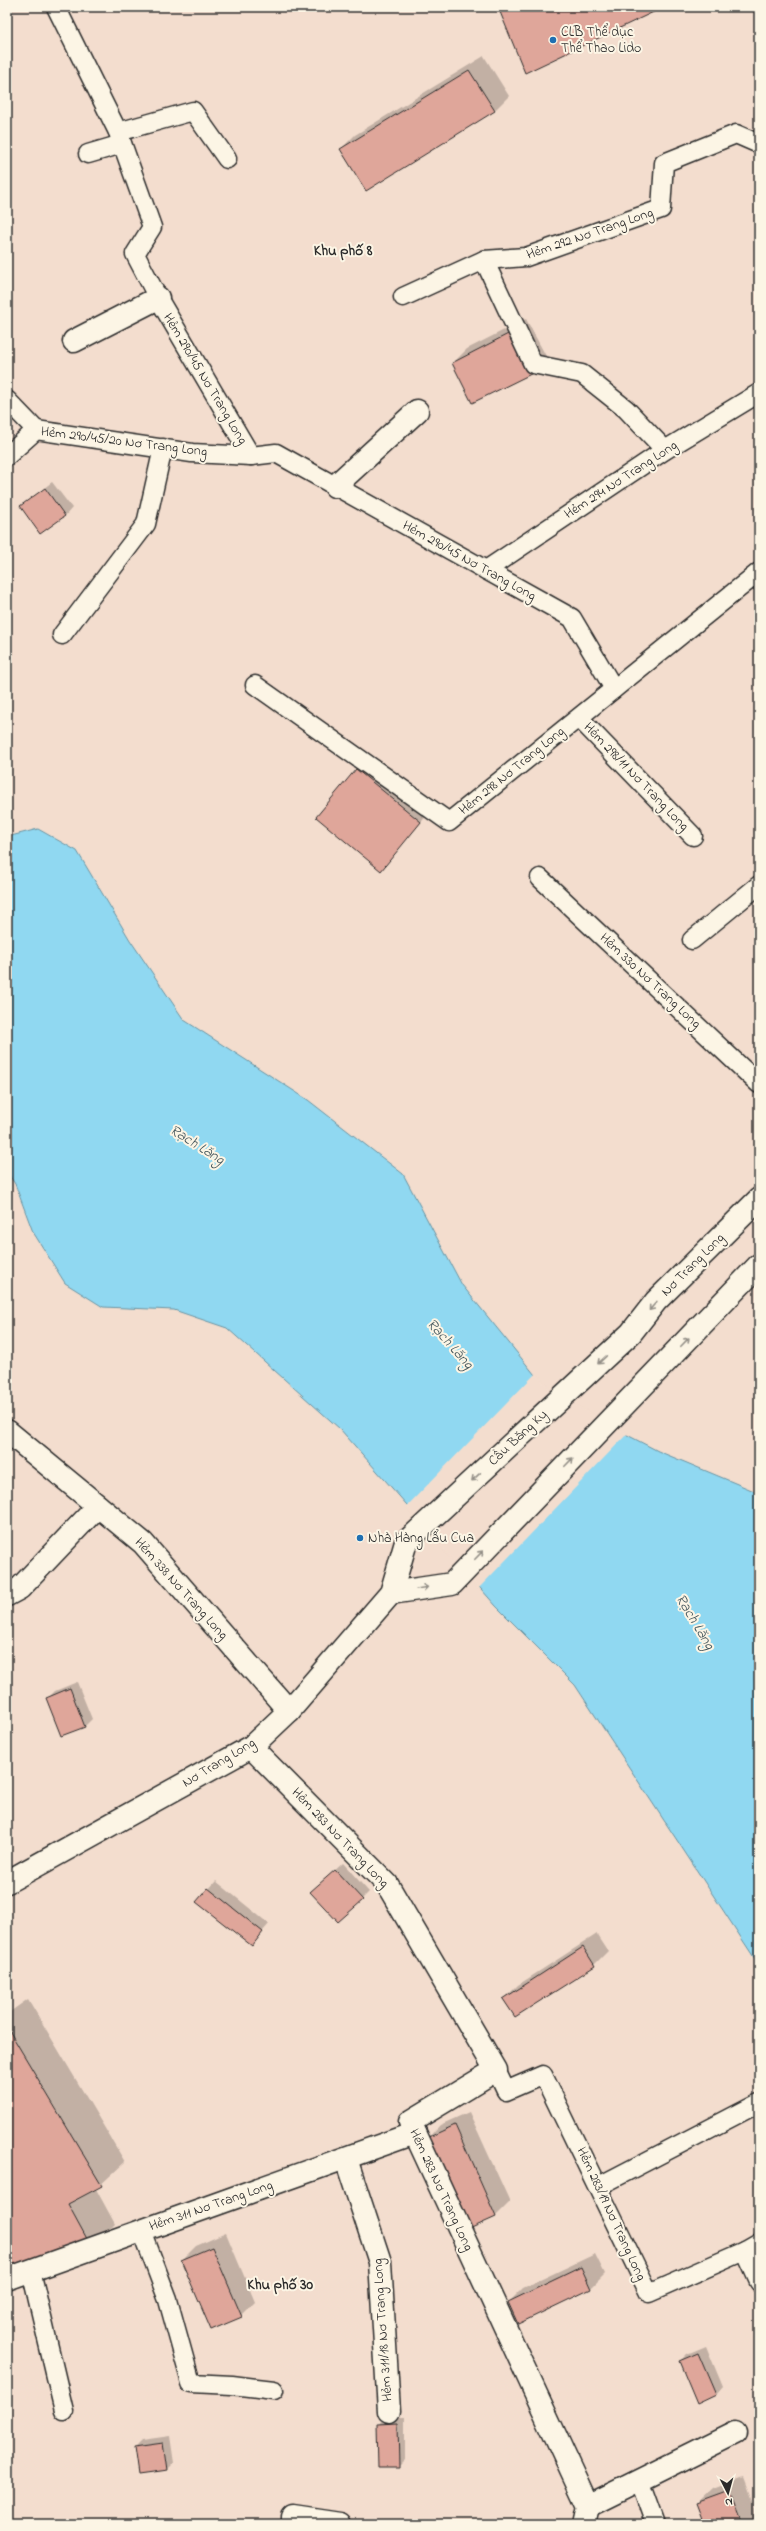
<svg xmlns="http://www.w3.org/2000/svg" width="766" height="2531" viewBox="0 0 766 2531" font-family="'Indie Flower',sans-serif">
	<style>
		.water { fill: #90d8f1; stroke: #6893a2 }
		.pier { fill: #f3ddce }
		.shadow { fill: #0003 }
		.building { fill: #dfa69a; stroke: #2b2b2b }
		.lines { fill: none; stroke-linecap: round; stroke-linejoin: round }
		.service-casing { stroke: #2b2b2b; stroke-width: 21 }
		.minor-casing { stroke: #2b2b2b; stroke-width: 25 }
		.secondary-casing { stroke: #2b2b2b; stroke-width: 25 }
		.service { stroke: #fcf5e5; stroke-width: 18 }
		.minor { stroke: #fcf5e5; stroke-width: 22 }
		.secondary { stroke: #fcf5e5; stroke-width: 22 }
		.oneway { stroke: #949088 }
		.poi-dot { fill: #1f6fb2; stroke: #fcf5e5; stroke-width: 1.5 }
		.labels { text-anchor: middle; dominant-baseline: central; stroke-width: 4; stroke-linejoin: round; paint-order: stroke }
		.poi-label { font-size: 14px; fill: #2b2b2b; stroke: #fcf5e5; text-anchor: start }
		.street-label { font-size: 14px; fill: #2b2b2b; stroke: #fcf5e5 }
		.neighbourhood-label { font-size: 15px; font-weight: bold; fill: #2b2b2b; stroke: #fcf5e5 }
		.water-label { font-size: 15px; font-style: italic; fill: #44565c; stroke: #fcf5e5 }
	</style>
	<rect width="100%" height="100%" fill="#f3ddce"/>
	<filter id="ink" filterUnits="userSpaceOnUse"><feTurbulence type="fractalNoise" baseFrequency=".025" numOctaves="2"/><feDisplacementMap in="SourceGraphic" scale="8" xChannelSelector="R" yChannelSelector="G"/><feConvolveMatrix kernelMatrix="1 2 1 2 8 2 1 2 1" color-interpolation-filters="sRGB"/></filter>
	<g filter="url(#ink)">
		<path class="water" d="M38 829 77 851 130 940 184 1020 308 1100 403 1174 462 1285 552 1396 658 1451 759 1493V1965L575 1685 496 1606 340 1429 227 1328 174 1310 103 1307 65 1283 33 1232 15 1184 7 1172V837Z"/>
		<path class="pier" d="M536 1373 554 1394 628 1433 478 1589 406 1507Z"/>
		<g class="shadow">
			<path d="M484 56 509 96 495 110 366 189 341 149 355 135Z"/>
			<path d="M526 319 547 358 453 363 467 349Z"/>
			<path d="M7 422 11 429 7 433Z"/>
			<path d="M52 482 72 508 65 516 21 506Z"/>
			<path d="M371 756 434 807 381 869 317 817Z"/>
			<path d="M77 1682 92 1719 85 1726 62 1735 48 1698 55 1691Z"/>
			<path d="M343 1863 369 1892 362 1899 319 1885Z"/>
			<path d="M216 1881 269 1924 251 1945 197 1902Z"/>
			<path d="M597 1934 608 1951 594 1965 504 1999 518 1985Z"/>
			<path d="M28 1999 125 2162 96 2189 115 2224 91 2248 7 2278V2014Z"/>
			<path d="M469 2112 510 2202 496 2216 467 2229 426 2140 440 2125Z"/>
			<path d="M226 2233 255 2302 241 2316 182 2260 196 2246Z"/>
			<path d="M595 2254 605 2274 591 2288 519 2323 509 2302 523 2288Z"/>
			<path d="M706 2346 723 2387 716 2395 698 2402 680 2361 687 2354Z"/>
			<path d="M385 2417H405V2459L398 2466 378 2425Z"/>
			<path d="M170 2436 174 2463 167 2470 135 2447 142 2440Z"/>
			<path d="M744 2477 759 2516V2524H707L698 2503 713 2489Z"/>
		</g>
		<g class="building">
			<path d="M498 7H664L525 73Z"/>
			<path d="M469 70 495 111 366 191 340 149Z"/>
			<path d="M512 332 533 373 472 403 452 363Z"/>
			<path d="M45 488 65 516 40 534 20 506Z"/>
			<path d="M356 769 421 822 381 871 316 817Z"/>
			<path d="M70 1688 85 1727 61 1736 46 1698Z"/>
			<path d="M335 1870 363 1900 338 1922 310 1892Z"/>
			<path d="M208 1888 263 1932 252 1946 196 1902Z"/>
			<path d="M583 1947 595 1966 515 2017 503 1999Z"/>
			<path d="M7 2027 102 2186 68 2204 92 2248 7 2279Z"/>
			<path d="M455 2125 496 2217 467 2230 425 2139Z"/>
			<path d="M212 2247 242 2317 211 2330 181 2260Z"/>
			<path d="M581 2267 591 2289 518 2324 508 2302Z"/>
			<path d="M698 2353 716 2395 697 2404 679 2361Z"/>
			<path d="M398 2423 399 2467H378L377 2424Z"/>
			<path d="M163 2443 167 2471 138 2475 134 2447Z"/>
			<path d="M730 2491 743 2524H705L697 2503Z"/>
		</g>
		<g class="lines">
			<defs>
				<g id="service">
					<path d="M56 7 118 132 152 227 135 254 158 298 251 456 276 453 572 618 614 689"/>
					<path d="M118 132 193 111 227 159"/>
					<path d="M88 154 122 144"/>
					<path d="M484 260 533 364 582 374 626 409 665 450"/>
					<path d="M403 297 484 260 526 257 661 209 664 163 736 134 759 144"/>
					<path d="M7 400 36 430"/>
					<path d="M7 456 36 430 192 453 251 456"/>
					<path d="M486 570 665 450 759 393"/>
					<path d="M62 635 146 524 163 448"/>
					<path d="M255 685 449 822 759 572"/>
					<path d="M579 718 693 836"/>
					<path d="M540 878 759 1084"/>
					<path d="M692 940 759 885"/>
					<path d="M496 2070 506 2091 543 2075 649 2293 745 2251 759 2282"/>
					<path d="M599 2186 759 2103"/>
					<path d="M142 2231 168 2300 191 2383 232 2385 274 2390"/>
					<path d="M745 2251 759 2243"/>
					<path d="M31 2271 64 2411"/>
					<path d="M639 2480 655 2524"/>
				</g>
				<g id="minor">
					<path d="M74 341 158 298"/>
					<path d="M335 486 417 411"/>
					<path d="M7 1431 143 1543 289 1711"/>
					<path d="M7 1595 20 1588 98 1506"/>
					<path d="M251 1747 387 1884 496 2070 410 2122 588 2506 584 2524"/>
					<path d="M346 2159 380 2262 389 2411"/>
					<path d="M7 2279 415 2133"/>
					<path d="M588 2506 735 2433"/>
					<path d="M293 2524V2517L340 2524"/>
				</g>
				<g id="secondary">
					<path d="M391 1593 452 1584 759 1265"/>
					<path d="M7 1882 251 1747 289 1711 391 1593 406 1542 631 1333 656 1301 759 1199"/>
				</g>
			</defs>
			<use href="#service" class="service-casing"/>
			<use href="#minor" class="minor-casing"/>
			<use href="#secondary" class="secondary-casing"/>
			<use href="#service" class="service"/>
			<use href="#minor" class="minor"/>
			<use href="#secondary" class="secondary"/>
		</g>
		<defs><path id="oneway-shaft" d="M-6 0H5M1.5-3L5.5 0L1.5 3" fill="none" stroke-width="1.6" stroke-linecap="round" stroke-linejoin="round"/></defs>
		<g class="oneway">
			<use href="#oneway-shaft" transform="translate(653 1306) rotate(130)"/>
			<use href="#oneway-shaft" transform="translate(685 1342) rotate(-46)"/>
			<use href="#oneway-shaft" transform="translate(602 1360) rotate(137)"/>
			<use href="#oneway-shaft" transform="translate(569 1462) rotate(-46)"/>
			<use href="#oneway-shaft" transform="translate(476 1477) rotate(137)"/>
			<use href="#oneway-shaft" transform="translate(479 1555) rotate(-46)"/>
			<use href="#oneway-shaft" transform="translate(422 1588) rotate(-9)"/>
		</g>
	</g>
	<g class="poi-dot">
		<circle cx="553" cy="40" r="4"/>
		<circle cx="360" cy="1538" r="4"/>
	</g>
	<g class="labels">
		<g class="poi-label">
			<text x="561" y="32">CLB Thể dục<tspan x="561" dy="16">Thể Thao Lido</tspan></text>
			<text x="368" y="1538">Nhà Hàng Lẩu Cua</text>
		</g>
		<g class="street-label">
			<text transform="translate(590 234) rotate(-19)">Hẻm 292 Nơ Trang Long</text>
			<text transform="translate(205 379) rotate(59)">Hẻm 290/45 Nơ Trang Long</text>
			<text transform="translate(124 442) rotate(7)">Hẻm 290/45/20 Nơ Trang Long</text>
			<text transform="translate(621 480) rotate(-33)">Hẻm 294 Nơ Trang Long</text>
			<text transform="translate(469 561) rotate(29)">Hẻm 290/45 Nơ Trang Long</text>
			<text transform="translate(512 771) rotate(-39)">Hẻm 298 Nơ Trang Long</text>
			<text transform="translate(636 777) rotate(46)">Hẻm 298/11 Nơ Trang Long</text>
			<text transform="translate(650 981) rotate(43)">Hẻm 330 Nơ Trang Long</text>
			<text transform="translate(693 1265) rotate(-45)">Nơ Trang Long</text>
			<text transform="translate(518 1438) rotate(-43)">Cầu Băng Ky</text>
			<text transform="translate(181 1589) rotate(48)">Hẻm 338 Nơ Trang Long</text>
			<text transform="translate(219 1763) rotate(-31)">Nơ Trang Long</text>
			<text transform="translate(340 1838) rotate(46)">Hẻm 283 Nơ Trang Long</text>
			<text transform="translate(441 2190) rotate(65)">Hẻm 283 Nơ Trang Long</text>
			<text transform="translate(211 2206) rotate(-19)">Hẻm 311 Nơ Trang Long</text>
			<text transform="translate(611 2214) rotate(65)">Hẻm 283/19 Nơ Trang Long</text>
			<text transform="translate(383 2330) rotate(-94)">Hẻm 311/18 Nơ Trang Long</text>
		</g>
		<g class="neighbourhood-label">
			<text x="343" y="251">Khu phố 8</text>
			<text x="280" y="2285">Khu phố 30</text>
		</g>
		<g class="water-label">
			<text transform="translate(197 1145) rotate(32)">Rạch Lăng</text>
			<text transform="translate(450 1344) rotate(48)">Rạch Lăng</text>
			<text transform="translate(695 1622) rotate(59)">Rạch Lăng</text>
		</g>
	</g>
	<rect width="766" height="2531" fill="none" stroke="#fcf5e5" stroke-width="24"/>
	<rect x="12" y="12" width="742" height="2507" fill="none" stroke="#2b2b2b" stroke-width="1.5" filter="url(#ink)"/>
	<g transform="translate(728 2493) rotate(174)" stroke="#fcf5e5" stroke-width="3" paint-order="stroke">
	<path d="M0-3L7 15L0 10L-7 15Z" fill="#2b2b2b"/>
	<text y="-6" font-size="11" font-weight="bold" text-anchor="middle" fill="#2b2b2b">N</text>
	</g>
</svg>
